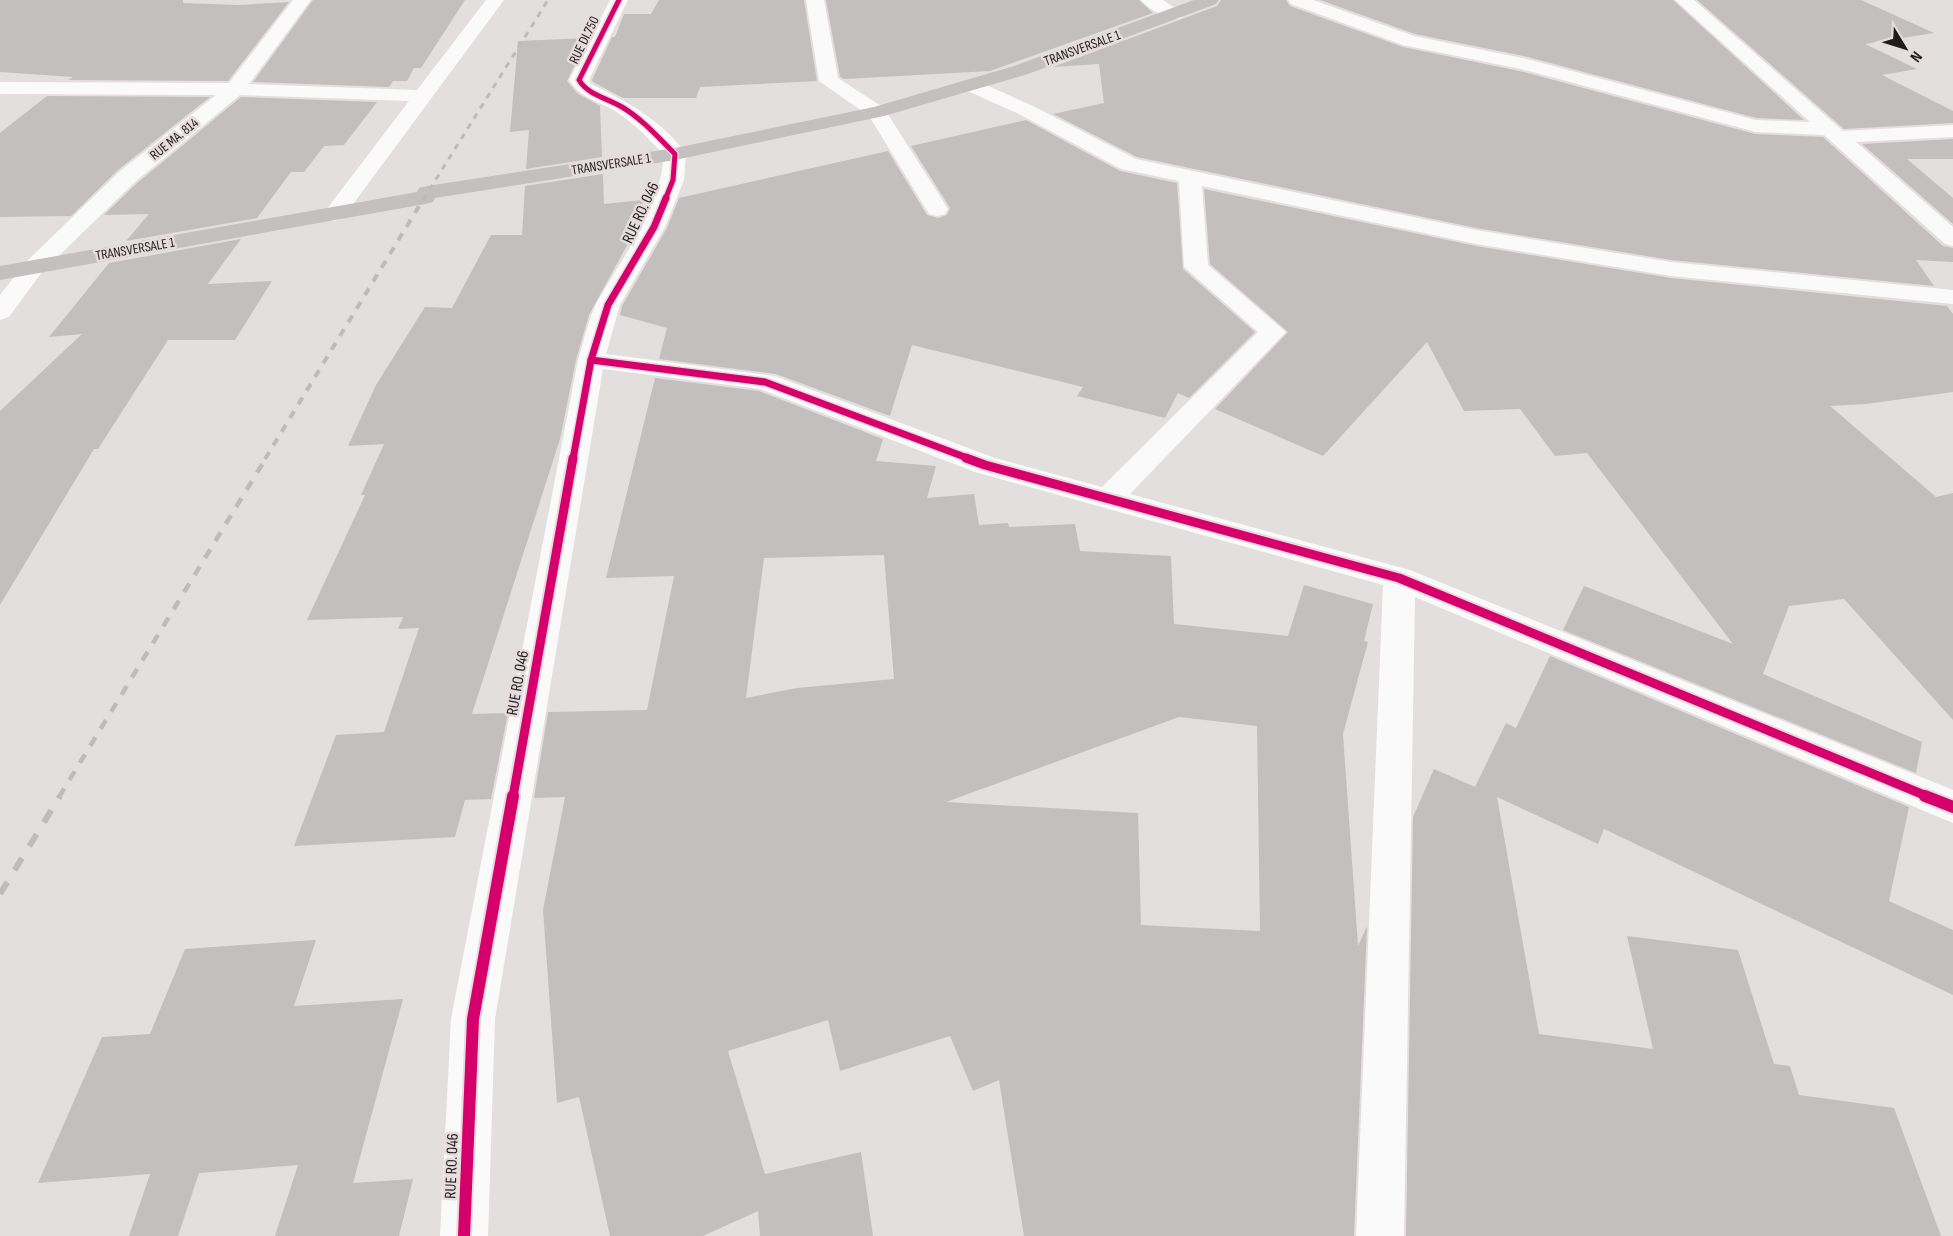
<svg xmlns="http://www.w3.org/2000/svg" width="1953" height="1236" viewBox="0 0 1953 1236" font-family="'Sofia Sans Condensed',sans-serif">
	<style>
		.building { fill: #c3bfbf; fill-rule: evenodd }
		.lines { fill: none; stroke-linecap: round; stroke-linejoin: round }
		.minor { fill: #fbfafa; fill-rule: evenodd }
		.major { fill: #c5c0c0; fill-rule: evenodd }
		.rail-far3 { stroke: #bdbcbc; stroke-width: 3; stroke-dasharray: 6 6; stroke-linecap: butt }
		.rail-far2 { stroke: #bdbcbc; stroke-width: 4; stroke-dasharray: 8 8; stroke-linecap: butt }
		.rail-far1 { stroke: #bdbcbc; stroke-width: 4.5; stroke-dasharray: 10 10; stroke-linecap: butt }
		.rail { stroke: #bdbcbc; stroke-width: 6; stroke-dasharray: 14 14; stroke-linecap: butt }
		.cycleway-far3-casing { stroke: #e7dcdd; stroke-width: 8 }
		.cycleway-far2-casing { stroke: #e7dcdd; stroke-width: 10 }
		.cycleway-far1-casing { stroke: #e7dcdd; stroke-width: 13 }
		.cycleway-casing { stroke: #e7dcdd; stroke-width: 16 }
		.cycleway-far3 { stroke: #d6006c; stroke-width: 5 }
		.cycleway-far2 { stroke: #d6006c; stroke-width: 7 }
		.cycleway-far1 { stroke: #d6006c; stroke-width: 9 }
		.cycleway { stroke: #d6006c; stroke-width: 12 }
		.labels { text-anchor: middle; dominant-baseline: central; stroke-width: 5; stroke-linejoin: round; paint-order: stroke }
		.far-street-label { font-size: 14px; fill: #201c1d; stroke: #e7dcdd }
		.street-label { font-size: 16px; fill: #201c1d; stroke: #e7dcdd }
	</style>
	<rect width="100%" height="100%" fill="#e4dfdf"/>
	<g class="building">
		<path d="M0 0H183V3L239 5 289 2 228 81 68 80 73 77 0 72Z"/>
		<path d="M313 0H465L421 68H414L407 81H393L389 87 253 82Z"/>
		<path d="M659 0H804L817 81 700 87 696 98H623L593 82 592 80 612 37H615L624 14H651Z"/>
		<path d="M826 0H1139L1153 13 990 71 844 79 840 77Z"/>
		<path d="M1221 0H1286L1290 6 1403 47 1524 72 1755 134 1823 137 1943 246 1953 248V262L1916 260 1934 286 1671 260 1476 228 1137 157 1053 114 1104 103 1099 64 1053 67 1217 6Z"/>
		<path d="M1320 0H1673L1804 120 1756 118 1528 57 1415 34Z"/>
		<path d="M1697 0H1861L1934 33 1865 44 1917 69 1882 75 1953 111V123L1844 129Z"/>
		<path d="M588 38 567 81 577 93 600 106 602 157 526 169 529 130 510 132 518 41Z"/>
		<path d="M47 96 210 97 118 170 71 216 0 217V133Z"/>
		<path d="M241 97 377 102 344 145 324 146 304 172H291L257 218 126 241 149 214 104 215 136 184Z"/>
		<path d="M1026 120 1120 171 1177 183 1183 269 1255 332 1189 398 1178 393 1165 418 1077 396 1083 387 912 345 890 416 776 374 659 359 667 328 620 315 622 306 667 228 679 198 888 151 927 215 938 218 947 215 950 208 911 146Z"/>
		<path d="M1953 139V159H1907L1953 198V224L1862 144Z"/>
		<path d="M603 174 604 204 642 200 643 206 649 205 589 315 576 360 560 439 472 714 508 713 491 799 465 800 455 837 294 846 336 735 384 732 419 628 398 629 403 617 307 620 365 495H361L384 444 348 446 376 385 425 307 452 308 491 235H522L525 186Z"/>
		<path d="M1204 189 1476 246 1671 278 1947 306 1953 314V392L1866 404 1830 406 1936 497 1953 493V720L1844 599 1789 606 1763 674 1922 742 1916 773 1563 630 1584 586 1733 644 1587 453 1555 456 1520 409 1464 411 1427 342 1323 456 1215 409 1288 332 1210 264Z"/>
		<path d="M241 239 208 284 272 281 235 340H168L98 449H94L0 605V411L82 334 49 337 109 263Z"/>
		<path d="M655 378 759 391 883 439 876 461 936 466 927 498 974 494 979 525 1008 523 1009 527 1075 524 1080 551 1171 556 1174 624 1288 636 1304 585 1373 604 1364 641 1368 642 1343 734 1358 946 1367 926 1354 1236H1024L999 1080 973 1091 950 1036 840 1071 828 1020 728 1051 765 1174 861 1152 873 1236H760L758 1211 703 1236H610L579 1097 557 1103 543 910 565 797 534 798 548 712 647 710 674 576 606 578ZM884 555 894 679 797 688 746 698 764 558ZM1179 717 1257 726 1260 931 1141 925 1138 813 946 802Z"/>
		<path d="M1550 656 1909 807 1889 901 1953 930V995L1604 829 1598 844 1497 797 1539 1034 1653 1049 1627 936 1738 950 1774 1064 1790 1066 1799 1095 1894 1108 1941 1236H1406L1413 817 1434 769 1482 790 1475 787 1506 723 1516 728Z"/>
		<path d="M316 940 294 1006 403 999 353 1183 413 1179 399 1236H275L298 1165 199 1173 178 1236H129L150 1174 38 1183 102 1037 150 1034 185 949Z"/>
	</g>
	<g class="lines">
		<g class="minor">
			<path d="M293 0H311L249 84 417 90 486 0H504L342 219 334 221 326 219 323 214 409 101 240 95 135 182 42 272 9 317 0 320V295L26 262 119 172 216 95 0 94V82L229 83Z"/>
			<path d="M610 0H628L589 80 591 84C626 101 663 121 686 154L684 180 665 227 620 305 606 354 775 376 995 458 1102 487 1258 332 1184 267 1179 181 1121 169 1019 114 963 89 960 85 963 81H977L1033 106 1136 159 1476 230 1671 262 1953 290V304L1671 276 1476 244 1202 186 1208 265 1286 332 1130 494 1410 570 1953 790V823L1415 597 1404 1236H1356L1383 585 975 472 760 389 603 369 495 1019 488 1236H440L451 1019 578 360C584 342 588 319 597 302 624 254 659 212 664 155 649 139 634 123 615 111 597 100 581 99 569 80Z"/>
			<path d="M806 0H824L838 78 884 108 948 209 945 214 937 216 929 214 869 116 819 81Z"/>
			<path d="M1141 0H1163L1184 14 1181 18C1169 21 1149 10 1141 0Z"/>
			<path d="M1288 0H1313L1414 36 1527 59 1756 120 1810 122 1675 0H1694L1843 131 1953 125V137L1856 142 1953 227V246L1945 244 1824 135 1756 132 1525 70 1403 45 1291 4Z"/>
		</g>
		<path class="major" d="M1194 0H1219L1216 4 1028 74 884 116 675 160 435 198 433 202 425 204 0 280V266L417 192 419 188 427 186 675 148 874 107 1014 66Z"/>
		<path class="rail-far3" d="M423 200 548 0"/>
		<path class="rail-far2" d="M265 459 424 198"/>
		<path class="rail-far1" d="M59 797 266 458"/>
		<path class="rail" d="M0 894 60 796"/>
		<defs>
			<path id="cycleway-far3" d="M619 0 579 80C588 95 607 98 622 107 642 119 658 137 675 154L673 180 665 200"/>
			<g id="cycleway-far2">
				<path d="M591 360 765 382 970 459"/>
				<path d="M573 459 591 360 608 305 654 227 666 198"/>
			</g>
			<g id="cycleway-far1">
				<path d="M966 458 985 465 1399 578 1929 797"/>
				<path d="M513 797 573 458"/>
			</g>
			<g id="cycleway">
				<path d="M1925 796 1953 807"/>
				<path d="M464 1236 473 1019 513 796"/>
			</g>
		</defs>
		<use href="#cycleway-far3" class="cycleway-far3-casing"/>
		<use href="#cycleway-far2" class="cycleway-far2-casing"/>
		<use href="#cycleway-far1" class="cycleway-far1-casing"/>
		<use href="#cycleway" class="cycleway-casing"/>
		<use href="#cycleway-far3" class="cycleway-far3"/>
		<use href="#cycleway-far2" class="cycleway-far2"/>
		<use href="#cycleway-far1" class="cycleway-far1"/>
		<use href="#cycleway" class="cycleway"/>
	</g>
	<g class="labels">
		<g class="far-street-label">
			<text transform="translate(584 40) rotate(-64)">RUE DI.750</text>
			<text transform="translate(1082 48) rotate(-20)">TRANSVERSALE 1</text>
			<text transform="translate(174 139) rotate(-39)">RUE MA. 814</text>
			<text transform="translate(611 164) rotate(-9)">TRANSVERSALE 1</text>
			<text transform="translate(135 249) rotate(-10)">TRANSVERSALE 1</text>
		</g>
		<g class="street-label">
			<text transform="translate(641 213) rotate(-65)">RUE RO. 046</text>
			<text transform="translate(518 683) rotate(-80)">RUE RO. 046</text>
			<text transform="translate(452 1166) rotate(-88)">RUE RO. 046</text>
		</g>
	</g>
	<g transform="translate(1905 48) rotate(128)" stroke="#e7dcdd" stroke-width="4.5" paint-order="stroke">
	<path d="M0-4.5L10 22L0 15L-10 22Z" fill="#201c1d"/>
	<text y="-9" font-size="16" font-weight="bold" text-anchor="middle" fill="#201c1d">N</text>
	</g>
</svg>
